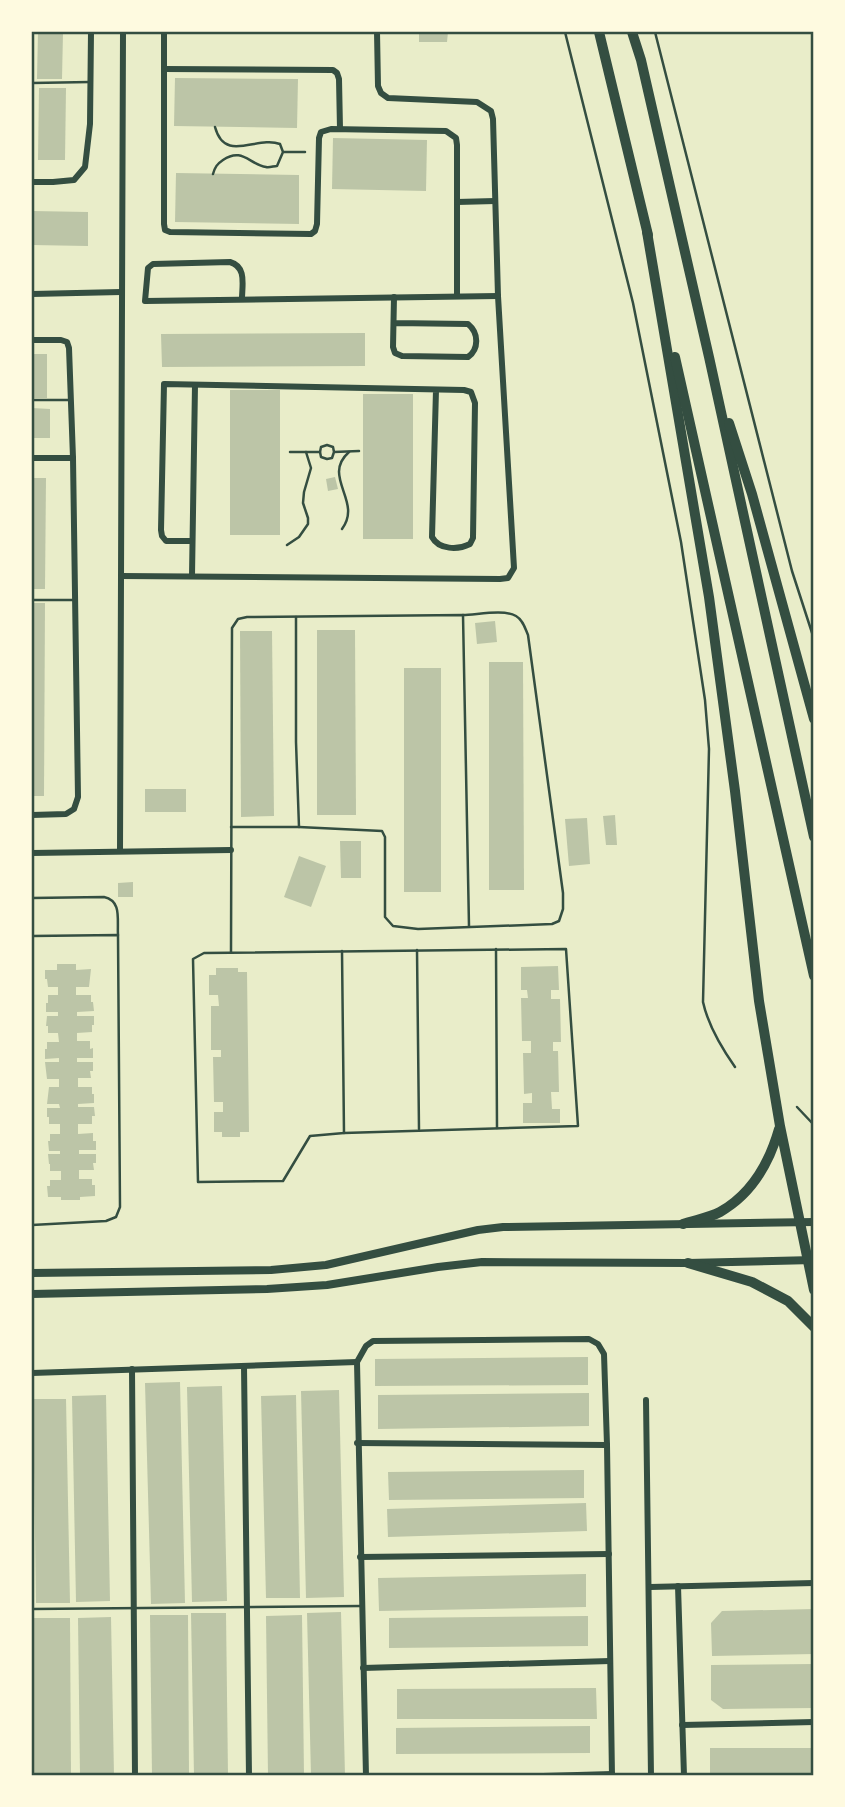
<svg xmlns="http://www.w3.org/2000/svg" width="845" height="1807" viewBox="0 0 845 1807" font-family="'PT Sans Narrow',sans-serif">
	<style>
		.building { fill: #bcc5a7 }
		.lines { fill: none; stroke-linecap: round; stroke-linejoin: round }
		.path { stroke: #344e41; stroke-width: 2.5 }
		.service { stroke: #344e41; stroke-width: 2.5 }
		.minor { stroke: #344e41; stroke-width: 6 }
		.secondary { stroke: #344e41; stroke-width: 8 }
		.motorway { stroke: #344e41; stroke-width: 10 }
		.neatline { fill: none; stroke: #344e41; stroke-width: 2.5 }
	</style>
	<rect width="100%" height="100%" fill="#e9edc9"/>
	<g class="building">
		<path d="M38 32H63L62 79H37Z"/>
		<path d="M419 32H448L447 42H419Z"/>
		<path d="M175 78 298 79 297 128 174 126Z"/>
		<path d="M39 88H66L65 160H38Z"/>
		<path d="M333 138 427 140 426 191 332 189Z"/>
		<path d="M176 173 299 175V224L175 222Z"/>
		<path d="M32 211 88 212V246L32 245Z"/>
		<path d="M365 333V366L162 367 161 334Z"/>
		<rect x="32" y="354" width="15" height="44"/>
		<rect x="230" y="390" width="50" height="145"/>
		<rect x="363" y="394" width="50" height="145"/>
		<path d="M32 408 50 409V438H32Z"/>
		<path d="M335 477 338 489 328 491 326 479Z"/>
		<path d="M32 478H46L45 589H32Z"/>
		<path d="M32 603H45L44 796H32Z"/>
		<path d="M495 621 497 642 477 644 475 623Z"/>
		<path d="M317 630H355L356 815H317Z"/>
		<path d="M240 631H272L274 816 241 817Z"/>
		<path d="M489 662H523L524 890H489Z"/>
		<rect x="404" y="668" width="37" height="224"/>
		<rect x="145" y="789" width="41" height="23"/>
		<path d="M615 815 617 845H606L603 816Z"/>
		<path d="M587 818 590 864 569 866 565 819Z"/>
		<path d="M340 841H361V878H341Z"/>
		<path d="M299 856 326 866 311 907 284 897Z"/>
		<path d="M133 882V897H118V883Z"/>
		<path d="M57 964H76V970L91 969 89 987H76V995H91V1002H93L94 1011 77 1012V1016H94V1025H92V1032L77 1033V1041H90V1049L93 1048V1058H77V1062H93V1071H90L91 1078H78V1087H92V1094H94V1103L78 1104V1107H94L95 1116H92V1124H78V1134L93 1133V1141H96V1150H79V1154H96V1163H93L94 1170H79V1179H92V1185H95V1196L80 1197V1200H61V1197H48L47 1186H50V1180H61V1171H50V1164H49L48 1154H60V1151H49L48 1141H50V1134H60V1124H49V1117H47V1108H60L59 1104H47L49 1087H59V1079H47L45 1062H59V1058L45 1059V1049H47V1042H59L58 1033H48V1026H46L47 1016H58V1012H46V1003H48V995H58V987H48L47 979H45V970H57Z"/>
		<path d="M558 966 559 990H551V999H560L561 1042H553V1051H558L559 1092H551L552 1109H560V1123H523V1103H532V1093L524 1094 523 1053H531V1041H522L521 998H528L527 990H521V967Z"/>
		<path d="M216 968H238V972H247L249 1132H240V1137H222V1132H214V1112H223V1102H214L213 1057H221V1050H211V1006H219L218 995H209V975H216Z"/>
		<path d="M588 1357V1385L375 1386V1359Z"/>
		<path d="M180 1382 185 1603 151 1604 145 1383Z"/>
		<path d="M222 1386 227 1601 192 1602 187 1387Z"/>
		<path d="M339 1390 344 1597 306 1598 301 1391Z"/>
		<path d="M589 1393V1426L378 1429V1395Z"/>
		<path d="M106 1395 110 1601 76 1602 72 1396Z"/>
		<path d="M296 1395 300 1598H266L261 1396Z"/>
		<path d="M33 1399H66L70 1603H36Z"/>
		<path d="M584 1470V1498L389 1500 388 1472Z"/>
		<path d="M586 1503 587 1531 388 1537 387 1509Z"/>
		<path d="M586 1574V1607L379 1611 378 1578Z"/>
		<path d="M814 1609V1654L712 1656 711 1623 722 1611Z"/>
		<path d="M341 1612 345 1776H311L307 1613Z"/>
		<path d="M191 1613H226L228 1776H194Z"/>
		<path d="M150 1615H188L189 1776H152Z"/>
		<path d="M302 1615 304 1776H268L266 1616Z"/>
		<path d="M588 1616V1646L389 1648V1618Z"/>
		<path d="M111 1617 114 1776H80L78 1618Z"/>
		<path d="M32 1618H70L71 1776H33Z"/>
		<path d="M814 1664V1708L723 1709 711 1700V1665Z"/>
		<path d="M596 1688 597 1719H397V1689Z"/>
		<path d="M590 1726V1753L396 1754V1728Z"/>
		<rect x="710" y="1748" width="104" height="28"/>
	</g>
	<g class="lines">
		<g class="path">
			<path d="M565 32 633 303 681 542 705 700 709 749 703 1002C708 1025 721 1047 735 1067"/>
			<path d="M655 32 792 571 814 639"/>
			<path d="M284 152H305"/>
			<path d="M213 174C215 167 217 164 223 160 242 147 249 164 266 167 269 168 274 166 277 166L283 152 280 144C257 135 225 164 215 127"/>
			<path d="M290 452H320"/>
			<path d="M334 452 332 458 327 459 321 457 320 452 321 447 327 445 333 447 334 452 359 451"/>
			<path d="M342 529C363 501 321 477 349 452"/>
			<path d="M287 545 299 537 308 524V518L303 503 304 492 311 468 306 452"/>
			<path d="M797 1107 814 1125"/>
		</g>
		<g class="service">
			<path d="M32 83 90 82"/>
			<path d="M32 400H70"/>
			<path d="M32 600H75"/>
			<path d="M296 617V742L299 827"/>
			<path d="M231 827H299L382 831 385 837V917L393 926 418 929 552 924 559 921 563 909V893L528 635C525 628 523 620 516 616 504 609 476 615 463 615"/>
			<path d="M32 898 104 897C122 901 117 919 118 935"/>
			<path d="M32 936 118 935 120 1207 116 1217 106 1221 32 1225"/>
			<path d="M496 949 497 1128"/>
			<path d="M566 949 578 1126 344 1133 310 1136 283 1181 198 1182 193 959 204 953Z"/>
			<path d="M417 950 419 1129"/>
			<path d="M342 951 344 1133"/>
			<path d="M231 952 232 628 238 619 247 617 463 615 469 926"/>
			<path d="M32 1609 361 1606"/>
		</g>
		<g class="minor">
			<path d="M164 32V224L165 230 170 232 311 234 315 231 317 224 319 138 321 132 331 129 446 131 456 138 457 145V296"/>
			<path d="M164 69 333 70 337 73 339 79 340 129"/>
			<path d="M32 182H53L74 180 85 167 90 124 91 32"/>
			<path d="M457 202 495 201"/>
			<path d="M32 294 121 292"/>
			<path d="M242 299C242 285 247 267 230 262L153 264 148 268 145 301 498 296"/>
			<path d="M394 323 468 324C479 333 479 349 468 357L402 356 395 353 393 347 394 297"/>
			<path d="M32 340H61L67 342 69 348 73 458 78 797 74 809 66 814 32 815"/>
			<path d="M32 458H73"/>
			<path d="M191 541H166L162 536 161 530 164 384 464 390 471 392 475 403 473 538 470 544C458 550 439 550 432 537L436 390"/>
			<path d="M121 576 500 579 508 578 514 568 498 296 493 119 491 111 477 102 388 98 381 93 378 86 377 32"/>
			<path d="M192 576 195 385"/>
			<path d="M120 851 123 32"/>
			<path d="M32 853 231 850"/>
			<path d="M357 1362 366 1346 373 1341 589 1339 598 1344 604 1354 607 1445 612 1776"/>
			<path d="M357 1362 366 1776"/>
			<path d="M244 1366 249 1776"/>
			<path d="M132 1369 135 1776"/>
			<path d="M32 1373 357 1362"/>
			<path d="M646 1400 651 1776"/>
			<path d="M357 1443 607 1445"/>
			<path d="M360 1557 609 1554"/>
			<path d="M678 1586 684 1776"/>
			<path d="M650 1587 814 1583"/>
			<path d="M363 1668 610 1661"/>
			<path d="M682 1725 814 1722"/>
			<path d="M543 1776 612 1774"/>
		</g>
		<g class="secondary">
			<path d="M32 1273 271 1270 326 1265 478 1230 503 1227 814 1222"/>
			<path d="M32 1294 267 1289 327 1285 438 1267 482 1262 688 1263 814 1260"/>
		</g>
		<g class="motorway">
			<path d="M599 32 648 235"/>
			<path d="M632 32 641 60 709 357 814 837"/>
			<path d="M647 232 709 597 735 791 759 1001 780 1126 814 1290"/>
			<path d="M675 357 814 976"/>
			<path d="M729 423 752 494 814 719"/>
			<path d="M683 1224C694 1220 709 1218 720 1212 752 1194 769 1164 779 1129"/>
			<path d="M688 1263 752 1282 788 1301 814 1327"/>
		</g>
	</g>
	<rect width="845" height="1807" fill="none" stroke="#fefae0" stroke-width="66"/>
	<rect x="33" y="33" width="779" height="1741" class="neatline"/>
</svg>
